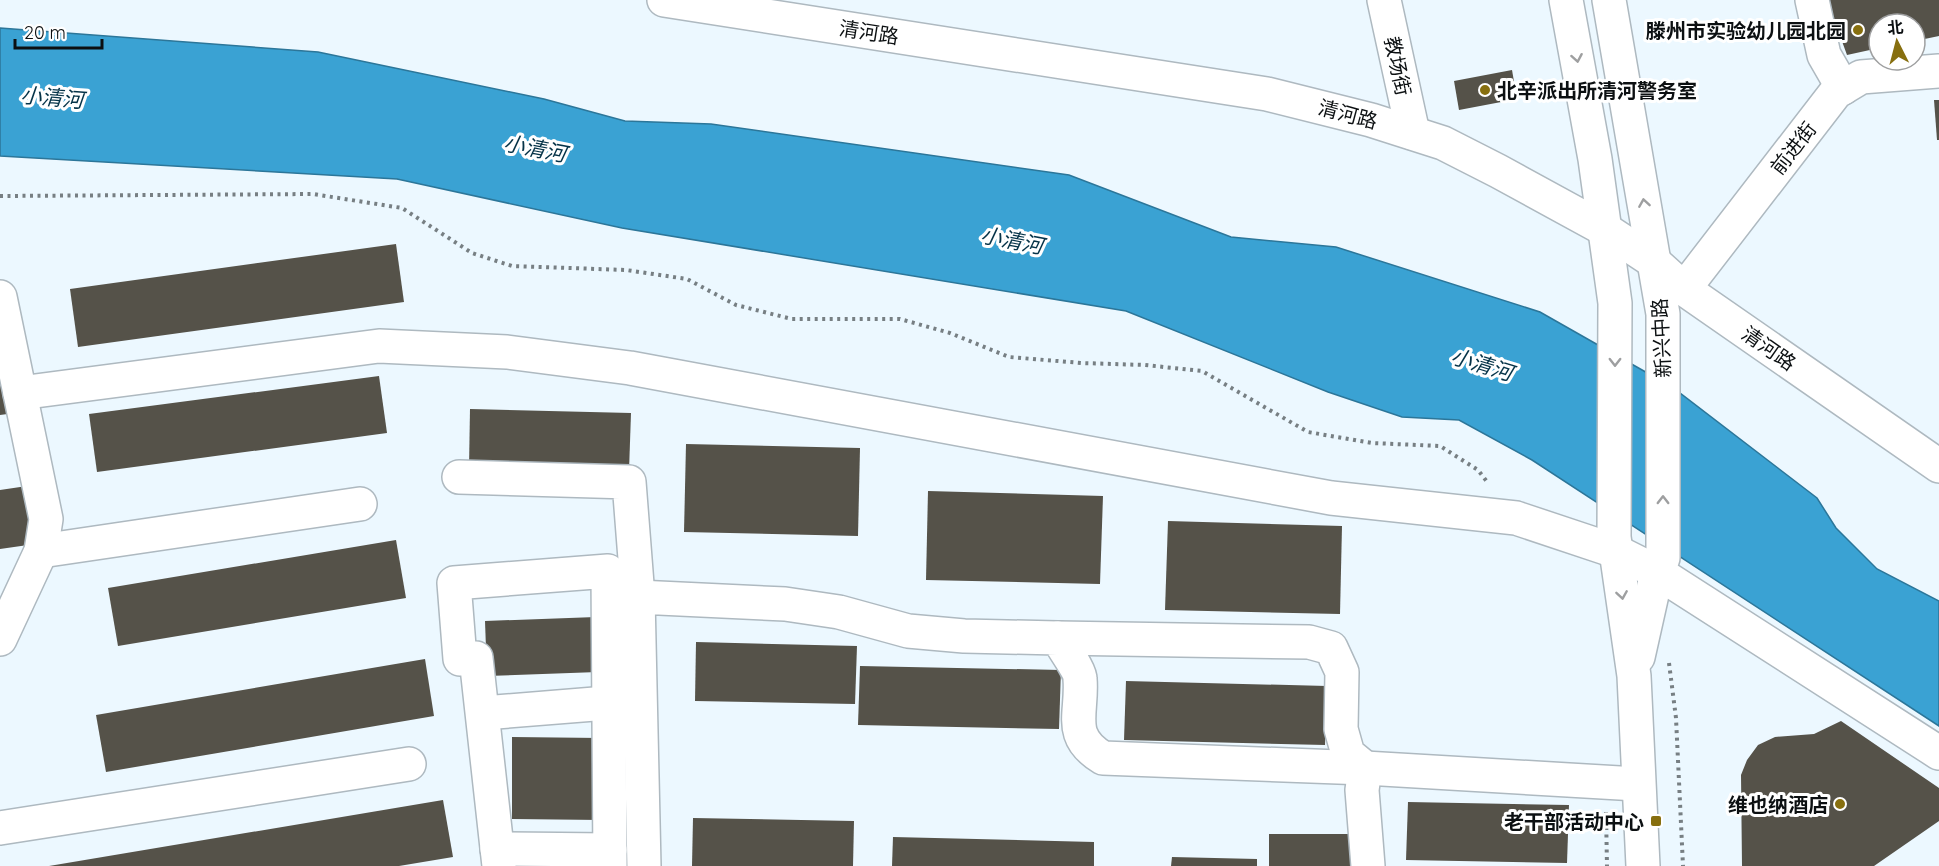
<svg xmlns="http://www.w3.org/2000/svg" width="1939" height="866" viewBox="0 0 1939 866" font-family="Quicksand,'Noto Sans SC',sans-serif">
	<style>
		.water { fill: #3aa2d3; stroke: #2c7699; stroke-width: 1.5 }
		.building { fill: #555249 }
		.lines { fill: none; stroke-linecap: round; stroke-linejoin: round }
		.minor-casing { stroke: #aeb9c0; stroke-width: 36 }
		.major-casing { stroke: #aeb9c0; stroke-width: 36 }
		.path { stroke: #777f83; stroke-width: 4; stroke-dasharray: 3 4.5; stroke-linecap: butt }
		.minor { stroke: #fff; stroke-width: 33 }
		.major { stroke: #fff; stroke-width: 33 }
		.oneway { stroke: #9e9fa0 }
		.poi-dot { fill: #876f0f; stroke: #fff; stroke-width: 2 }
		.labels { text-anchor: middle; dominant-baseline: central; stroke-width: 6; stroke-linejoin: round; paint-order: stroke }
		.poi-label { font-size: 20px; font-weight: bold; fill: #0c1012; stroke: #fff; text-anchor: end }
		.street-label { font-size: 20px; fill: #0c1012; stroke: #fff }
		.water-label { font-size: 21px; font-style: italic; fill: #053348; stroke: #fff }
	</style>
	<rect width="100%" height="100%" fill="#ecf8ff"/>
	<path class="water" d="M0 28 318 52 544 99 625 121 711 124 1069 175 1231 237 1336 247 1540 312 1672 387 1817 498 1836 528 1877 569 1939 601V726L1532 460 1459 420 1402 417 1328 392 1126 311 622 228 397 179 0 156Z"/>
	<g class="building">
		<path d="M1827 0H1939V36L1915 41V24H1879V48L1847 55Z"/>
		<path d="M1512 70 1517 99 1459 110 1454 81Z"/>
		<path d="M1934 100H1939V140H1937Z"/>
		<path d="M396 244 404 302 78 347 70 289Z"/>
		<path d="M0 356 15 413 0 415Z"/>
		<path d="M379 376 387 433 97 472 89 414Z"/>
		<path d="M470 409 631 413 629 471 469 468Z"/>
		<path d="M686 444 860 448 858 536 684 532Z"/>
		<path d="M27 486 35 544 0 549V490Z"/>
		<path d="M928 491 1103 496 1100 584 926 580Z"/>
		<path d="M1168 521 1342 526 1340 614 1165 610Z"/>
		<path d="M396 540 406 598 118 646 108 588Z"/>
		<path d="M596 617 598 672 487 676 485 621Z"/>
		<path d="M696 642 857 646 855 704 695 701Z"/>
		<path d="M425 659 434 716 106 772 96 715Z"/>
		<path d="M860 666 1061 670 1059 729 858 725Z"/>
		<path d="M1126 681 1327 686 1325 745 1124 740Z"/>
		<path d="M1841 721 1939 788V821L1874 866H1742L1741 775 1747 760 1758 745 1775 737 1814 734Z"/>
		<path d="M512 737 601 738V820L512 819Z"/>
		<path d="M443 800 453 857 399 866H49Z"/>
		<path d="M1408 802 1569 805 1567 863 1406 860Z"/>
		<path d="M693 818 854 821 853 866H692Z"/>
		<path d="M1269 834H1355L1354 866H1269Z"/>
		<path d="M893 837 1094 842V866H892Z"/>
		<path d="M1172 857 1257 859V866H1171Z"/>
	</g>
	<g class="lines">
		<defs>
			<g id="minor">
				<path d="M664 0 1267 94 1371 120 1443 143 1498 171 1606 230 1653 261 1684 289 1939 466"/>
				<path d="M1384 0 1413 133"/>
				<path d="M1812 0 1824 55 1843 88"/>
				<path d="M1684 289 1836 92 1861 77 1939 71"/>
				<path d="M0 297 46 519 41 551 0 639"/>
				<path d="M20 393 379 346 507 352 630 368 1331 498 1516 518 1615 551 1657 572 1939 753"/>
				<path d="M459 477 629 482 638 597"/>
				<path d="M41 551 360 504"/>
				<path d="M1058 638 1309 642 1331 648 1342 672 1341 729 1348 754 1365 768"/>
				<path d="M483 713 607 703"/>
				<path d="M1365 768 1362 790 1368 866"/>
				<path d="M0 828 409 764"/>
				<path d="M497 849 610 850"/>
				<path d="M499 866 476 658 460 659 454 583 608 571 610 866"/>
				<path d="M644 866 638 597 785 604 839 612 908 631 964 636 1058 638C1063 648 1080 670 1080 679 1083 713 1066 736 1103 758L1365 768 1637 784"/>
			</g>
			<g id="major">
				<path d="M1566 0 1595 159 1615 303 1614 537 1634 676 1643 866"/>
				<path d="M1609 0 1663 314V558L1657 572 1638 657"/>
			</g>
		</defs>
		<use href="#minor" class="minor-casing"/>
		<use href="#major" class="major-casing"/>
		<g class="path">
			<path d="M0 196 313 194 402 208 472 253 512 266 626 270 687 279 736 305 792 319H900L950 333 1009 357 1081 363 1145 365 1202 371 1308 432 1372 443 1440 446 1478 470 1488 483"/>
			<path d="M1669 663 1676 718 1683 866"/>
			<path d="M1606 812 1607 866"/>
		</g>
		<use href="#minor" class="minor"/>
		<use href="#major" class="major"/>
	</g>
	<defs><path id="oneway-chevron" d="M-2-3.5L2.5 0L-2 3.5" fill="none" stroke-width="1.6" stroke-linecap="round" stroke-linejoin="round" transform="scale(1.5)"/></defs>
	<g class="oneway">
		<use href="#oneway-chevron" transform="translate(1577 58) rotate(80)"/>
		<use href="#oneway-chevron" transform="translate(1644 203) rotate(-99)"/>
		<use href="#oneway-chevron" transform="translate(1615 362) rotate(90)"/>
		<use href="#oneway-chevron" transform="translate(1663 500) rotate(-90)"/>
		<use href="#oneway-chevron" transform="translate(1622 595) rotate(81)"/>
	</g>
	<g class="poi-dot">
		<circle cx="1858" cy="30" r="6"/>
		<circle cx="1485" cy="90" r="6"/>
		<circle cx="1840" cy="804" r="6"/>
		<rect x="1650" y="815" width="12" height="12" rx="3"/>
	</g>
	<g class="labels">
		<g class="poi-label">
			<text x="1846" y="30">滕州市实验幼儿园北园</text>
			<text x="1497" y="90" text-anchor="start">北辛派出所清河警务室</text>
			<text x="1828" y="804">维也纳酒店</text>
			<text x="1644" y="821">老干部活动中心</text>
		</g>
		<g class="street-label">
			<text transform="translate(869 32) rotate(9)">清河路</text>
			<text transform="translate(1398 66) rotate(78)">教场街</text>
			<text transform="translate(1348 114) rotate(15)">清河路</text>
			<text transform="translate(1793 148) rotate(-52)">前进街</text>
			<text transform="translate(1661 338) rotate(-93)">新兴中路</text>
			<text transform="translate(1769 348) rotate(35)">清河路</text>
		</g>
		<g class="water-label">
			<text transform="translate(52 97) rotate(5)">小清河</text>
			<text transform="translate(535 148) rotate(11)">小清河</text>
			<text transform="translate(1012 240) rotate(11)">小清河</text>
			<text transform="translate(1482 364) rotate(17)">小清河</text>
		</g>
	</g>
	<g transform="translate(1897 42) rotate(354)"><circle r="28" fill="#ffffff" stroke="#9e9fa0" stroke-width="1.5"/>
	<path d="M0-4.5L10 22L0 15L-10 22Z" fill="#876f0f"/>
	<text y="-9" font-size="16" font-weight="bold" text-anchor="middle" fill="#0c1012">北</text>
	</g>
	<path d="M15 39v9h87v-9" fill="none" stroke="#0c1012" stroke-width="3"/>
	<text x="24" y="39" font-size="18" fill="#0c1012" stroke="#ffffff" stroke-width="4.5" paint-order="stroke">20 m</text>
</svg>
